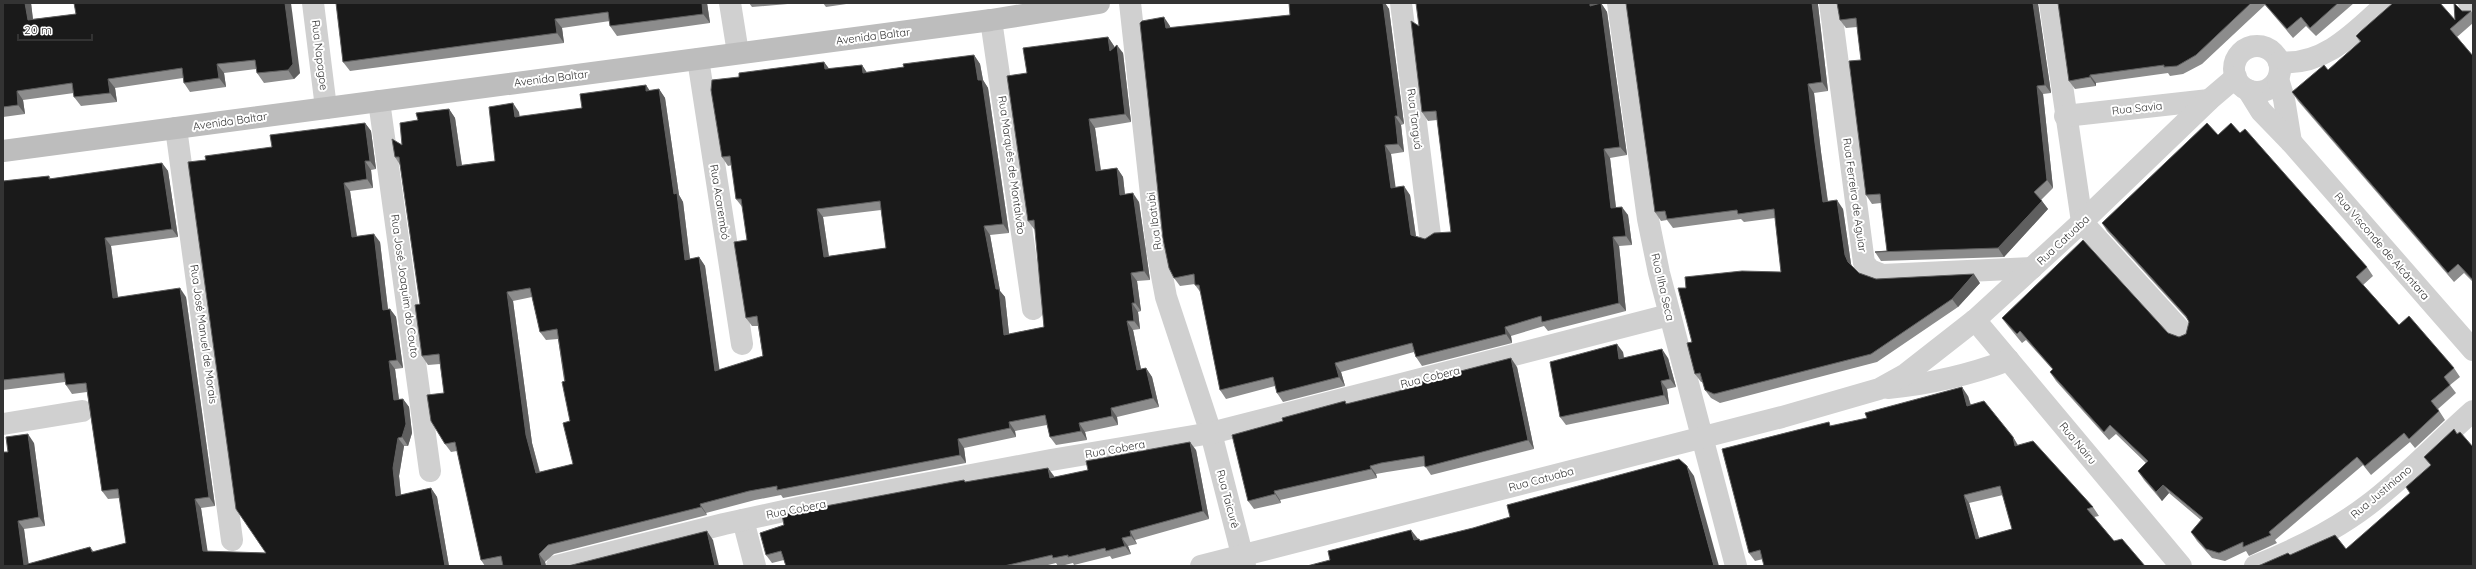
<svg xmlns="http://www.w3.org/2000/svg" width="2476" height="569" viewBox="0 0 2476 569" font-family="Quicksand,sans-serif">
	<style>
		.lines { fill: none; stroke-linecap: round; stroke-linejoin: round }
		.street { stroke: #d0d0d0; stroke-width: 22 }
		.secondary { stroke: #bdbdbd; stroke-width: 22 }
		.wall { fill: #8c8c8c; fill-rule: evenodd }
		.shaded-wall { fill: #5f5f5f }
		.building { fill: #1a1a1a; stroke: #5f5f5f; fill-rule: evenodd }
		.labels { text-anchor: middle; dominant-baseline: central; stroke-width: 4; stroke-linejoin: round; paint-order: stroke }
		.street-label { font-size: 11px; fill: #333; stroke: #fff }
	</style>
	<rect width="100%" height="100%" fill="#fff"/>
	<g class="lines">
		<g class="street">
			<path d="M313 3 326 108"/>
			<path d="M730 3 738 53"/>
			<path d="M1130 3 1157 249 1166 297 1211 433 1245 566"/>
			<path d="M1401 3 1430 235"/>
			<path d="M1618 3 1648 219 1659 273 1736 566"/>
			<path d="M1830 3 1864 263 1870 270 1882 275 2032 268"/>
			<path d="M2050 3 2082 222 2183 333"/>
			<path d="M2469 3 2473 8"/>
			<path d="M991 20 1033 309"/>
			<circle cx="2257" cy="69" r="23"/>
			<path d="M698 59 742 344"/>
			<path d="M2279 62C2324 67 2356 31 2387 3"/>
			<path d="M2278 79 2284 99 2291 142"/>
			<path d="M2248 90 2261 111 2291 142 2473 350"/>
			<path d="M379 101 430 471"/>
			<path d="M2065 116 2209 100"/>
			<path d="M176 128 232 540"/>
			<path d="M1975 320 2181 566"/>
			<path d="M1888 388C1931 384 1969 375 2009 360"/>
			<path d="M3 424 82 411"/>
			<path d="M743 520 755 566"/>
			<path d="M557 566 724 524 802 507 1051 460 1211 433 1669 315"/>
			<path d="M1201 566 1782 417 1879 389 1906 374 1975 320 2082 222 2209 100 2236 77"/>
			<path d="M2255 566C2295 550 2334 531 2368 505 2405 477 2438 442 2473 411"/>
		</g>
		<path class="secondary" d="M3 151 991 20 1099 3"/>
	</g>
	<g class="wall">
		<path d="M3 3H31L33 19 76 14 74 3 300 73 294 79 264 83 257 73V69L224 73 226 87 190 92 184 83 183 78 115 88 117 102 81 106 74 97V93L23 100 25 114 3 117Z"/>
		<path d="M336 3H707L710 23 617 36 610 26V21L562 28 564 43 350 71 343 62Z"/>
		<path d="M749 3H799L752 7Z"/>
		<path d="M823 3H853L826 7Z"/>
		<path d="M1289 3H1385L1389 9 1404 124 1401 125 1404 152 1391 154 1395 187 1410 195 1416 236 1425 239 1451 232 1437 120 1428 121 1422 112 1419 26 1601 3 1607 12 1627 155 1610 158 1616 207 1628 215 1632 245 1619 246 1626 311 1548 331 1544 326 1511 336 1512 343 1422 366 1416 357 1414 352 1341 372 1345 386 1283 402 1277 393 1275 386 1226 399 1220 390 1201 293 1195 285V284L1180 286 1174 278 1170 26V28L1290 15Z"/>
		<path d="M1626 3H1818V5L1828 91 1814 93 1821 152 1828 201 1843 209 1851 264 1852 266 1859 273 1876 279 1980 283 1958 307 1877 362 1720 403 1711 398 1705 390 1703 382H1701L1695 374 1686 288 1781 272 1775 218 1744 222 1741 219 1673 228 1667 220 1661 221 1655 212Z"/>
		<path d="M1837 3 2038 5 2051 93 2043 94 2053 188 2041 200 2048 209 2004 257 1881 261 1875 252 1887 251 1881 203 1872 204 1866 195 1861 60 1857 27 1846 28 1840 20Z"/>
		<path d="M2058 3H2354L2316 36 2306 26 2293 38 2265 5 2202 64 2183 74 2170 76 2168 73 2096 83V86L2075 89 2069 81Z"/>
		<path d="M2462 11H2471L2473 14V23L2457 37 2473 56V282L2464 273 2454 282 2298 101 2292 92 2328 70 2360 42 2356 36 2455 20Z"/>
		<path d="M1108 37 1114 46V47L1123 53 1131 122 1095 128 1101 170 1117 168 1123 177 1125 195 1139 202 1150 280 1137 281 1141 311 1138 312 1140 329 1133 330 1141 369 1146 368 1152 377 1159 407 1117 417 1118 425 1085 432 1087 440 1056 445 1050 437 1047 425 1015 431 1016 437 964 448 966 463 783 498 781 495 755 500 706 513 707 515 554 554 545 562 546 566H503V565L499 566H485L481 560 457 451 451 452 445 444 444 393 440 364 428 365 422 356 420 304 400 165 395 157 418 120 449 109 455 118 462 165 495 161 519 112V117L582 108 646 85 649 91 659 89 665 98 679 195 683 202 690 259 699 257 705 266 719 370 763 356 758 326H752L746 318 747 240 743 208 736 199 732 165 728 166 722 157 739 77 824 62 829 69 862 65 866 72 904 67 974 55 980 64 983 80 988 88 1009 233 990 235 1000 291 1005 297 1009 334 1044 327 1035 229H1034L1028 221 1027 73ZM881 210 886 248 829 256 823 217ZM532 297 540 332 546 340 558 339 570 421 573 464 540 472 532 443 513 301Z"/>
		<path d="M365 123 371 131 376 169 371 170 373 188 350 191 357 236 380 242 388 309H390L396 317 403 368 395 369 399 399H403L409 407 412 433 408 446H404L399 476 401 495 431 488 437 497 449 566H3L8 452 34 443 45 526 24 529 28 564 90 547 94 552 126 543 120 498 108 499 102 491 87 392 72 394 66 385 65 382 3 390V179L4 181 49 176 51 179 162 163 168 171 178 237 111 246 118 297H186L215 506 201 508 207 552 266 553 206 160 272 147Z"/>
		<path d="M2240 133 2367 267 2373 276 2363 285 2399 325 2454 368 2460 377 2450 385 2456 393 2438 409 2445 420 2415 448 2410 442 2371 475 2363 465 2275 540 2277 543 2249 556 2246 551 2225 561 2212 558 2197 541 2191 532 2201 520 2169 493 2162 501 2144 480 2138 471 2146 463 2116 434 2109 440 2056 381 2050 372 2053 370 2026 340 2022 343 2008 326 2002 318 2168 333 2179 337 2186 334 2189 322 2188 320 2107 231 2102 223 2218 135Z"/>
		<path d="M1623 352 1624 358H1668L1676 387 1667 389 1669 404 1566 425 1560 417Z"/>
		<path d="M1517 367 1534 449 1431 475 1425 466 1387 472 1376 474 1377 478 1280 500 1281 503 1254 509 1248 501 1283 421 1345 401 1347 404Z"/>
		<path d="M1968 396 1971 405 2013 437 2018 445 2093 507 2099 516 2094 517 2114 541 1763 559 1755 561 1749 553 1832 426ZM2003 495 2012 529 1979 538 1969 503Z"/>
		<path d="M1196 450 1209 519 1135 540 1137 544 1128 546 1131 554 1112 559 1110 556 1074 565 1073 563 1061 566H1058L1056 563 1044 566H786L784 560 772 563 766 555 966 482 1054 476V477Z"/>
	</g>
	<g class="shaded-wall">
		<path d="M25 3H31L34 29 28 20Z"/>
		<path d="M285 3H291L300 73 294 79 288 70Z"/>
		<path d="M702 3H707L710 23 703 14Z"/>
		<path d="M1383 3H1385L1389 9 1404 124 1398 116Z"/>
		<path d="M1590 3H1594L1596 14 1590 6Z"/>
		<path d="M1601 3 1607 12 1627 155 1620 147Z"/>
		<path d="M1812 3H1818V5L1828 91 1822 82Z"/>
		<path d="M2033 3H2038L2051 93 2045 85Z"/>
		<path d="M1164 17 1170 26 1172 37 1166 28Z"/>
		<path d="M555 19 562 28 564 43 557 33Z"/>
		<path d="M1108 37 1114 46 1116 60 1110 51Z"/>
		<path d="M1117 45 1123 53 1131 122 1125 114Z"/>
		<path d="M974 55 980 64 983 80 988 88 1009 233 1003 224Z"/>
		<path d="M824 62 830 70 825 69Z"/>
		<path d="M217 64 224 73 226 87 219 78Z"/>
		<path d="M862 65 868 74 863 73Z"/>
		<path d="M2090 75 2096 83V86L2090 77Z"/>
		<path d="M108 79 115 88 117 102 110 93Z"/>
		<path d="M1808 84 1814 93 1821 152 1829 211 1823 202 1815 143Z"/>
		<path d="M646 85 652 94 646 91Z"/>
		<path d="M2037 86 2043 94 2053 188 2047 180Z"/>
		<path d="M659 89 665 98 679 195 683 202 691 268 685 260 674 194Z"/>
		<path d="M17 91 23 100 25 114 18 105Z"/>
		<path d="M513 103 519 112 521 126 515 117Z"/>
		<path d="M449 109 455 118 463 174 457 166Z"/>
		<path d="M1395 116 1401 125 1404 152 1398 144Z"/>
		<path d="M1089 119 1095 128 1102 180 1096 171Z"/>
		<path d="M365 123 371 131 376 169 370 161Z"/>
		<path d="M1385 145 1391 154 1397 197 1391 188Z"/>
		<path d="M1604 149 1610 158 1617 217 1611 208Z"/>
		<path d="M365 161 371 170 373 188 367 179Z"/>
		<path d="M162 163 168 171 178 237 172 229Z"/>
		<path d="M1117 168 1123 177 1126 204 1120 195Z"/>
		<path d="M344 183 350 191 358 245 352 237Z"/>
		<path d="M1404 186 1410 195 1417 244 1411 235Z"/>
		<path d="M1133 193 1139 202 1150 280 1144 271Z"/>
		<path d="M1837 200 1843 209 1851 264 1854 271 1848 262 1845 255Z"/>
		<path d="M2042 201 2048 209 2004 257 1998 248Z"/>
		<path d="M1622 207 1628 215 1632 245 1626 236Z"/>
		<path d="M817 209 823 217 830 265 824 257Z"/>
		<path d="M984 226 990 235 1000 291 1005 297 1010 343 1004 335Z"/>
		<path d="M374 234 380 242 389 318 383 310Z"/>
		<path d="M1613 237 1619 246 1626 311 1619 303Z"/>
		<path d="M105 238 111 246 119 306 113 298Z"/>
		<path d="M699 257 705 266 721 380 715 371Z"/>
		<path d="M1131 273 1137 281 1141 311 1135 303Z"/>
		<path d="M1974 274 1980 283 1958 307 1952 299Z"/>
		<path d="M180 288 186 297 215 506 209 497Z"/>
		<path d="M507 292 513 301 532 443 542 482 536 473 526 435Z"/>
		<path d="M1132 303 1138 312 1140 329 1134 321Z"/>
		<path d="M390 309 396 317 403 368 397 360Z"/>
		<path d="M1127 321 1133 330 1143 379 1137 370Z"/>
		<path d="M1505 327 1511 336 1512 343 1506 334Z"/>
		<path d="M1617 344 1623 352 1625 368 1619 359Z"/>
		<path d="M1662 349 1668 358 1676 387 1670 379Z"/>
		<path d="M1511 358 1517 367 1534 449 1528 440Z"/>
		<path d="M389 361 395 369 400 408 394 400Z"/>
		<path d="M1335 363 1341 372 1345 386 1339 377Z"/>
		<path d="M1146 368 1152 377 1159 407 1153 398Z"/>
		<path d="M1661 381 1667 389 1669 404 1664 395Z"/>
		<path d="M1962 387 1968 396 1973 414 1967 406Z"/>
		<path d="M403 399 409 407 412 433 408 446 402 437Z"/>
		<path d="M1111 408 1117 417 1118 425 1112 416Z"/>
		<path d="M1009 422 1015 431 1016 437 1010 428Z"/>
		<path d="M1079 423 1085 432 1087 440 1081 431Z"/>
		<path d="M28 434 34 443 45 526 39 517Z"/>
		<path d="M2013 437 2018 446H2015Z"/>
		<path d="M398 438 404 446 399 476 402 505 396 496 393 468Z"/>
		<path d="M958 439 964 448 966 463 960 455Z"/>
		<path d="M1190 442 1196 450 1209 519 1203 511Z"/>
		<path d="M1370 466 1376 474 1377 478 1371 469Z"/>
		<path d="M1687 466 1694 476 1719 566H1714Z"/>
		<path d="M1048 468 1054 476 1056 486 1050 478Z"/>
		<path d="M2163 485 2169 493 2162 501 2156 492Z"/>
		<path d="M431 488 437 497 449 566H445Z"/>
		<path d="M1274 491 1280 500 1281 503 1275 494Z"/>
		<path d="M1964 495 1969 503 1982 548 1976 539Z"/>
		<path d="M195 499 201 508 209 560 203 551Z"/>
		<path d="M700 504 706 513 707 515 701 507Z"/>
		<path d="M18 521 24 529 29 566 24 565Z"/>
		<path d="M1411 530 1419 540H1414Z"/>
		<path d="M707 531 713 540 719 566H715Z"/>
		<path d="M1130 531 1135 540 1137 544 1131 536Z"/>
		<path d="M1122 538 1128 546 1131 554 1125 546Z"/>
		<path d="M539 554 545 562 546 566H542Z"/>
	</g>
	<g class="building">
		<path d="M3 3H25L28 20 76 14 74 3H285L293 64 288 70 257 73 255 60 217 64 219 78 184 83 182 68 108 79 110 93 74 97 72 83 17 91 18 105 3 107Z"/>
		<path d="M336 3H702L703 14 610 26 608 12 555 19 557 33 343 62Z"/>
		<path d="M1289 3H1383L1398 116H1395L1398 144 1385 145 1391 188 1404 186 1411 235 1425 239 1434 233 1451 232 1436 111 1422 112 1411 21 1419 26 1416 3H1590V6L1601 3 1620 147 1604 149 1611 208 1622 207 1626 236 1613 237 1619 303 1542 322 1541 316 1505 327 1506 334 1416 357 1412 343 1335 363 1339 377 1277 393 1273 377 1220 390 1199 285H1195L1194 274 1174 278 1169 268 1163 239 1140 23 1142 21 1164 17 1166 28 1290 15Z"/>
		<path d="M1626 3H1812L1822 82 1808 84 1815 143 1823 202 1837 200 1845 255 1848 262 1859 273 1876 279 1974 274 1952 299 1871 354 1714 394 1705 390 1700 373 1695 374 1687 343 1692 342 1678 288H1686L1685 277 1742 271 1781 272 1774 209 1738 214 1737 210 1667 219 1665 211 1655 212Z"/>
		<path d="M1837 3H2033L2045 85 2037 86 2047 180 2034 192 2042 201 1998 248 1875 252 1887 251 1880 194 1866 195 1849 61 1861 60 1856 18 1840 20Z"/>
		<path d="M2058 3H2251L2196 55 2177 66 2164 67V65L2090 75V77L2069 81Z"/>
		<path d="M2264 3H2338L2310 28 2301 17 2287 29Z"/>
		<path d="M2393 3H2440L2455 20 2454 3 2462 11H2471L2450 29 2473 56V280L2458 264 2448 273 2292 92 2324 65 2328 70 2361 41 2356 36 2360 32Z"/>
		<path d="M1108 37 1110 51 1117 45 1125 114 1089 119 1096 171 1117 168 1120 195 1133 193 1144 271 1131 273 1135 303H1132L1134 321H1127L1137 370 1146 368 1153 398 1111 408 1112 416 1079 423 1081 431 1050 437 1045 415 1009 422 1010 428 958 439 960 455 777 490V486L749 491 700 504 701 507 548 545 539 554 542 566H503L501 556 481 560 455 442 445 444 431 421 427 395 444 393 439 354 422 356 415 305 420 304 399 157H395L392 139 402 145 400 123 418 120 416 113 449 109 457 166 495 161 489 107 513 103 515 117 582 108 580 94 646 85V91L659 89 674 194 677 193 685 260 699 257 715 371 763 356 757 316 746 318 734 242 747 240 741 199H736L730 156 722 157 711 90 712 80 739 77V73L824 62 825 69 862 65 863 73 904 67 903 64 974 55 978 80H982L1003 224 984 226 996 289H999L1004 335 1044 327 1034 220 1028 221 1007 76 1027 73 1023 48ZM880 201 886 248 824 257 817 209ZM530 288 540 332 557 329 565 381 562 382 570 421 563 423 573 464 536 473 526 435 507 292Z"/>
		<path d="M365 123 370 161H365L367 179 344 183 352 237 374 234 383 310 390 309 397 360 389 361 394 400 403 399 406 424 402 437 398 438 393 468 396 496 431 488 445 566H3V452H8L6 437 28 434 39 517 18 521 24 565 90 547 92 552 126 543 118 489 102 491 86 383 66 385 64 373 3 380V181L49 176V179L162 163 172 229 105 238 113 298 180 288 209 497 195 499 203 551 266 553 236 509 188 162 206 160 205 156 272 147 270 135Z"/>
		<path d="M2207 123 2218 135 2231 123 2240 133 2245 129 2367 267 2356 277 2399 325 2409 316 2454 368 2444 377 2450 385 2431 401 2439 411 2409 439 2404 433 2365 466 2357 457 2269 532 2271 535 2243 547V542L2219 553 2206 549 2191 532 2203 518 2163 485 2156 492 2138 471 2148 461 2110 425 2104 432 2050 372 2053 369 2020 331 2017 334 2002 318 2083 240 2168 333 2179 337 2186 334 2189 322 2186 316 2102 223Z"/>
		<path d="M1617 344 1619 359 1662 349 1670 379 1661 381 1664 395 1560 417 1550 362Z"/>
		<path d="M1511 358 1528 440 1425 467 1424 456 1381 463 1370 466 1371 469 1274 491 1275 494 1248 501 1232 435 1283 421 1282 418 1345 401 1346 404 1395 392 1422 385V381Z"/>
		<path d="M1962 387 1967 406 1984 401 2013 437 2015 446 2033 441 2093 507 2087 509 2114 541 2122 539 2145 566H1764L1760 550 1749 553 1722 449 1829 422 1830 426 1867 418 1865 413ZM2000 486 2012 529 1976 539 1964 495Z"/>
		<path d="M2454 429 2457 434 2460 432 2473 447V566H2258L2288 553 2290 555 2335 535 2346 549 2410 493 2406 487 2431 465 2424 457Z"/>
		<path d="M1190 442 1203 511 1130 531 1131 536 1122 538 1125 546 1106 551 1105 548 1068 557V555L1053 558 1052 555 1004 566H786L781 551 766 555 760 533 784 525 782 515 799 511 964 480 965 482 1048 468 1050 478 1088 470 1086 461Z"/>
		<path d="M1679 459 1687 466 1714 566H1307L1330 560 1328 551 1411 530 1414 540 1419 539 1420 541 1473 528 1510 517 1507 505Z"/>
		<path d="M707 531 715 566H568Z"/>
	</g>
	<g class="labels">
		<g class="street-label">
			<text transform="translate(873 36) rotate(-7)">Avenida Baltar</text>
			<text transform="translate(320 55) rotate(83)">Rua Napagoe</text>
			<text transform="translate(551 78) rotate(-7)">Avenida Baltar</text>
			<text transform="translate(2137 108) rotate(-6)">Rua Savia</text>
			<text transform="translate(1415 119) rotate(83)">Rua Tanguá</text>
			<text transform="translate(230 121) rotate(-8)">Avenida Baltar</text>
			<text transform="translate(1012 165) rotate(82)">Rua Marquês de Montalvão</text>
			<text transform="translate(1855 195) rotate(82)">Rua Ferreira de Aguiar</text>
			<text transform="translate(720 202) rotate(81)">Rua Acarembó</text>
			<text transform="translate(1154 221) rotate(-97)">Rua Ibatubi</text>
			<text transform="translate(2063 240) rotate(-43)">Rua Catuaba</text>
			<text transform="translate(2382 246) rotate(49)">Rua Visconde de Alcântara</text>
			<text transform="translate(405 286) rotate(82)">Rua José Joaquim do Couto</text>
			<text transform="translate(1663 287) rotate(77)">Rua Ilha Seca</text>
			<text transform="translate(204 334) rotate(82)">Rua José Manuel de Morais</text>
			<text transform="translate(1430 377) rotate(-14)">Rua Cobera</text>
			<text transform="translate(2078 443) rotate(50)">Rua Nairu</text>
			<text transform="translate(1115 449) rotate(-10)">Rua Cobera</text>
			<text transform="translate(1541 479) rotate(-15)">Rua Catuaba</text>
			<text transform="translate(2381 492) rotate(-40)">Rua Justiniano</text>
			<text transform="translate(1228 499) rotate(75)">Rua Taicurê</text>
			<text transform="translate(796 509) rotate(-11)">Rua Cobera</text>
		</g>
	</g>
	<rect width="2476" height="569" fill="none" stroke="#333333" stroke-width="8"/>
	<path d="M18 34v6h74v-6" fill="none" stroke="#333333" stroke-width="2"/>
	<text x="24" y="34" font-size="12" fill="#333333" stroke="#ffffff" stroke-width="3" paint-order="stroke">20 m</text>
</svg>
